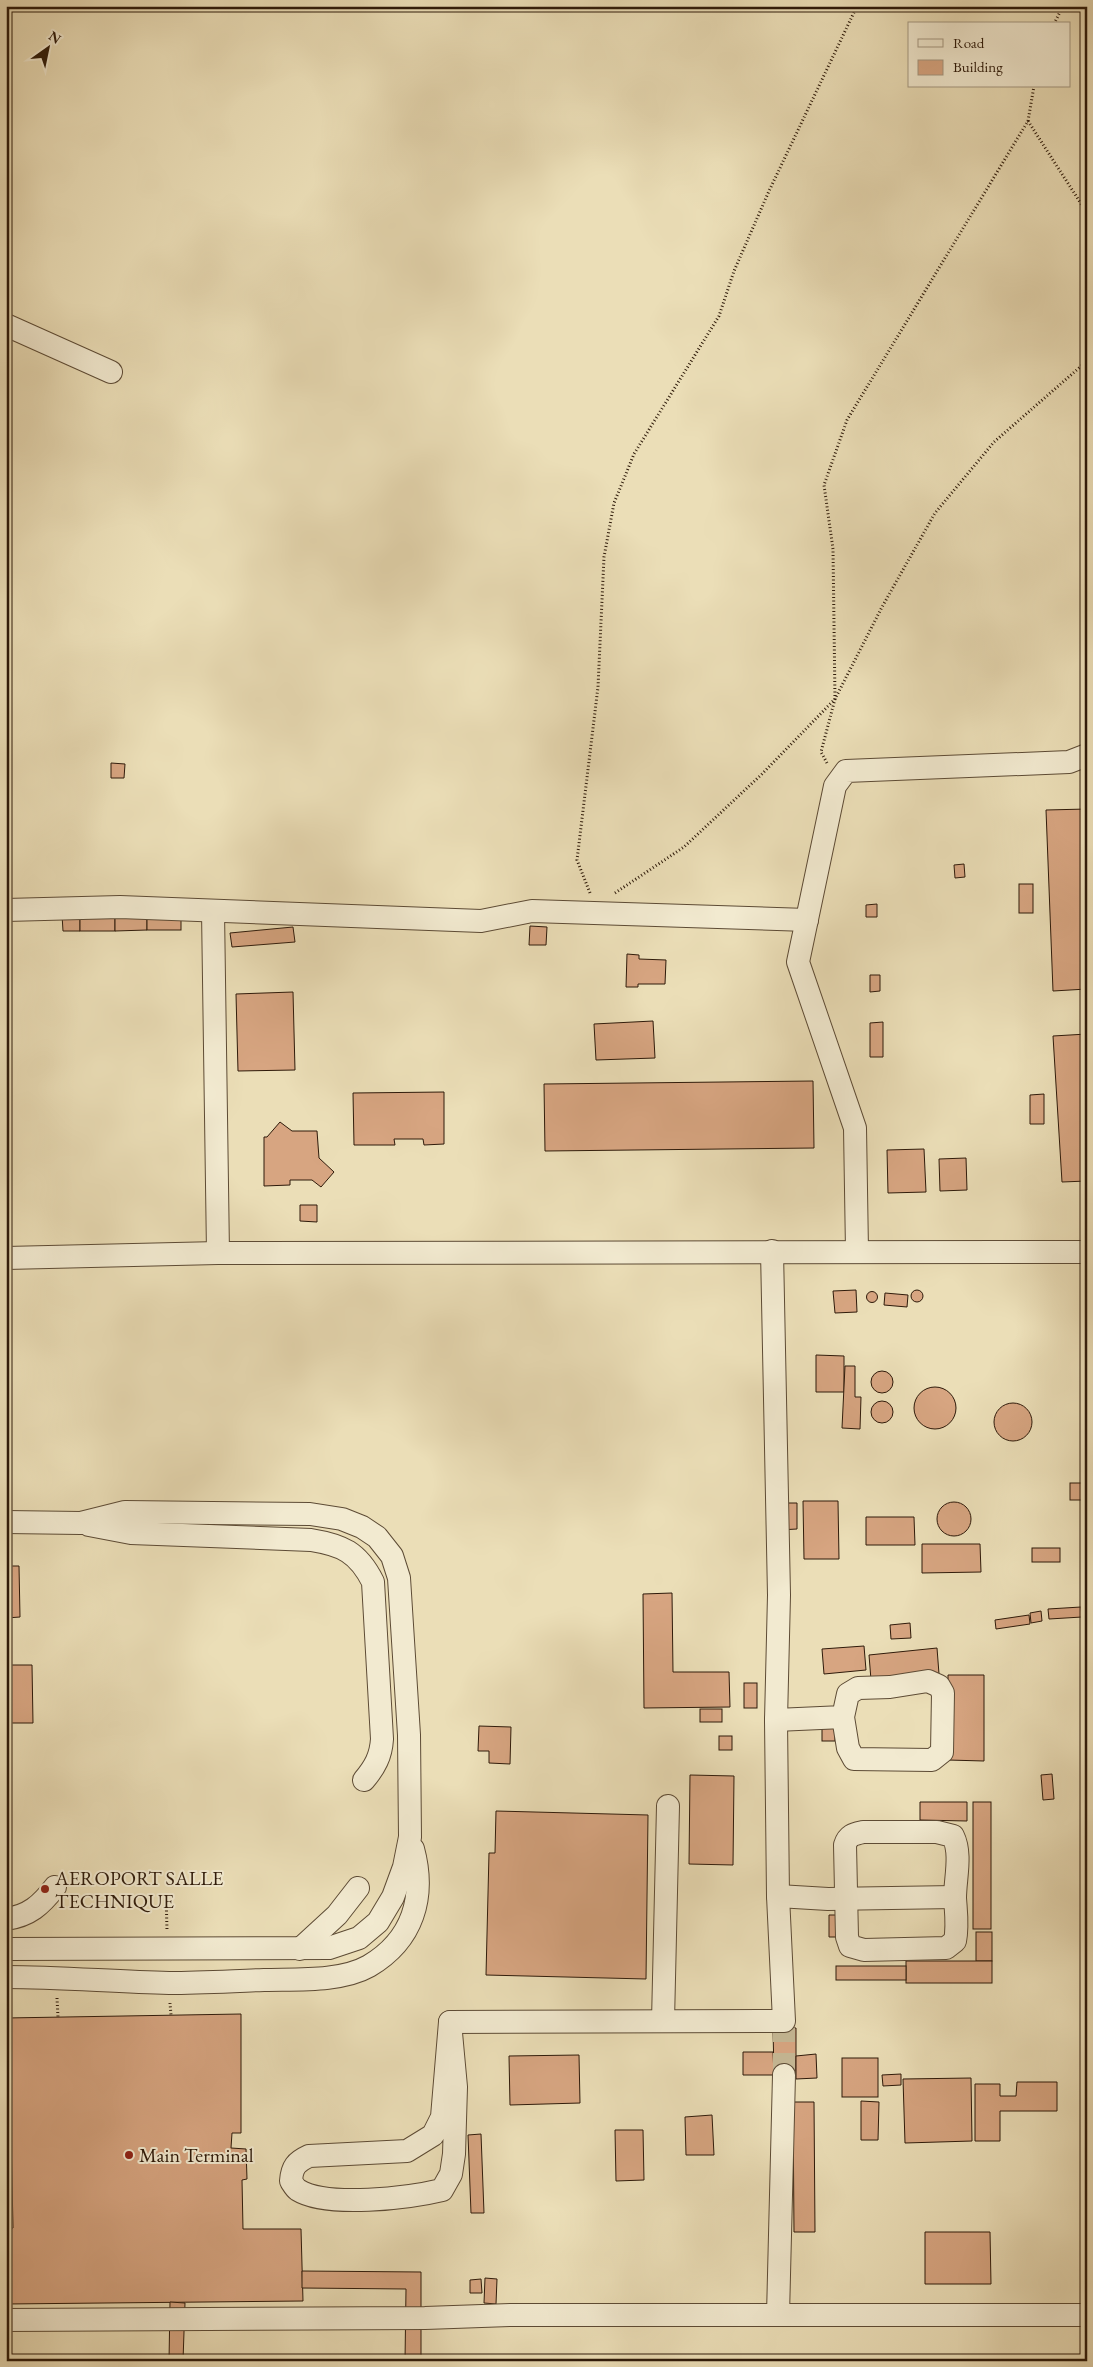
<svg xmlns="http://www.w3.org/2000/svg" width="1093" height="2367" viewBox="0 0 1093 2367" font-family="'EB Garamond',serif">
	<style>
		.building { fill: #d7a581; stroke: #2e1a0a }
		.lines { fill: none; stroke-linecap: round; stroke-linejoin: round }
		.minor-tunnel { stroke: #c5b794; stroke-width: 22; stroke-dasharray: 22 11; stroke-linecap: butt }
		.minor-casing { stroke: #5d4b35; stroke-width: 24 }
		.path { stroke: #2e1a0a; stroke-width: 3; stroke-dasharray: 1 2.5; stroke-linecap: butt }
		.minor { stroke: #f2ead0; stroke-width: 22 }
		.poi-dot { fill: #8f2418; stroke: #f2ead0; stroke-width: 2 }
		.labels { text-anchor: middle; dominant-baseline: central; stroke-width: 4; stroke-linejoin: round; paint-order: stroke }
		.poi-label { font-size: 20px; fill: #2e1a0a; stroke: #f2ead0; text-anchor: start }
	</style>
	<rect width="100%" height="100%" fill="#ebdeb7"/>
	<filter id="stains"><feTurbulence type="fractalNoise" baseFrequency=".004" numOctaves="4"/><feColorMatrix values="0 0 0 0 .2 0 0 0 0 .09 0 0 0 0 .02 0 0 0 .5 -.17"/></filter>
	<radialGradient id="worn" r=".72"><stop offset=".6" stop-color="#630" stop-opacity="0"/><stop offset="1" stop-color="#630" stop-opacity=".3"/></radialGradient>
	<g class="building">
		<path d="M111 763 125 764 124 778H111Z"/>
		<path d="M1087 809V989L1053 991 1046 810Z"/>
		<path d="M964 864 965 877 955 878 954 865Z"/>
		<rect x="1019" y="884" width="14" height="29"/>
		<path d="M877 904V917H866V905Z"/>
		<path d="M62 915H80V931H63Z"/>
		<rect x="80" y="915" width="35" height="16"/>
		<path d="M115 915H147V930L115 931Z"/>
		<rect x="147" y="918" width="34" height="12"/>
		<path d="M530 926 547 927 546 945H529Z"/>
		<path d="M293 927 295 942 232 947 230 933Z"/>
		<path d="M627 954 639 955V959L666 960 665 984H638V987H626Z"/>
		<path d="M870 975H880V991L870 992Z"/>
		<path d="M293 992 295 1070 238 1071 236 994Z"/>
		<path d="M653 1021 655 1058 596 1060 594 1024Z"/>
		<path d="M883 1022V1057H870V1023Z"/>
		<path d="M1087 1034V1181L1062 1182 1053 1036Z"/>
		<path d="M813 1081 814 1148 545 1151 544 1084Z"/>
		<path d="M444 1092V1144L424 1145 423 1139H394L395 1145H354L353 1093Z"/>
		<path d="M1044 1094V1124H1030V1095Z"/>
		<path d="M280 1122 292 1131H317L319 1158 334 1172 321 1187 312 1180H290V1185L264 1186V1137H267Z"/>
		<path d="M924 1149 926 1192 888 1193 887 1150Z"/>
		<path d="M966 1158 967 1190 940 1191 939 1159Z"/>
		<path d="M300 1205H317V1222L300 1221Z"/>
		<circle cx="917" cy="1296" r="6"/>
		<path d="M856 1290 857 1312 835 1313 833 1291Z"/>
		<circle cx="872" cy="1297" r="5.5"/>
		<path d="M885 1293 908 1295 907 1307 884 1305Z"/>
		<path d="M816 1355 844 1356V1392H816Z"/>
		<path d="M845 1366H855V1397H861L860 1429 842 1428Z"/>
		<circle cx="882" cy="1382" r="11"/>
		<circle cx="935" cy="1408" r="21"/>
		<circle cx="882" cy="1412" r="11"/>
		<circle cx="1013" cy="1422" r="19"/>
		<rect x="1070" y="1483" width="13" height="17"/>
		<path d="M803 1501H838L839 1559H804Z"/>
		<circle cx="954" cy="1519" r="17"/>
		<path d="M778 1503H797V1529L779 1530Z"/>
		<path d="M866 1517H914L915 1545H866Z"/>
		<path d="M922 1544H980L981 1572 922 1573Z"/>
		<rect x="1032" y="1548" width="28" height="14"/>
		<path d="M6 1566H19L20 1617 6 1618Z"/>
		<path d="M672 1593 673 1672H729L730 1707 644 1708 643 1594Z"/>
		<path d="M1081 1607 1082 1617 1049 1619 1048 1609Z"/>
		<path d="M1041 1611 1042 1621 1031 1623 1030 1613Z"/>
		<path d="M1029 1615 1030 1624 996 1629 995 1620Z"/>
		<path d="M910 1623 911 1638 891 1639 890 1625Z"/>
		<path d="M864 1646 866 1670 824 1674 822 1649Z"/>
		<path d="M937 1648 939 1674 871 1680 869 1655Z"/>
		<path d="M8 1665H32L33 1723H9Z"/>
		<path d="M948 1675H984V1761L948 1760Z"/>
		<rect x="744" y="1683" width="13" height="25"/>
		<rect x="700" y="1709" width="22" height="13"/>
		<rect x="822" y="1723" width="13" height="18"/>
		<path d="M479 1726 511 1727 510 1764 489 1763V1751H478Z"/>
		<rect x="719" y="1736" width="13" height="14"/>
		<path d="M1052 1774 1054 1799 1043 1800 1041 1775Z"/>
		<path d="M690 1775 734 1776 733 1865 689 1864Z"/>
		<path d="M920 1802H967V1821L920 1820Z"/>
		<rect x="973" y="1802" width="18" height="127"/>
		<path d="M496 1811 648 1815 646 1979 486 1975 489 1853H495Z"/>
		<path d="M829 1915H844L843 1937H829Z"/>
		<rect x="976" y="1932" width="16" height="29"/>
		<rect x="906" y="1961" width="86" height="22"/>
		<rect x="836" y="1966" width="70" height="14"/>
		<path d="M241 2014V2133H232L231 2148 246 2149 247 2179 242 2180 243 2229H301L303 2301 6 2304V2229L13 2228 11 2135H6V2018Z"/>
		<path d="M773 2028H796V2075H774Z"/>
		<path d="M743 2052H773L774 2075H743Z"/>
		<path d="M816 2054 817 2078 796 2079V2056Z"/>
		<path d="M579 2055 580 2103 510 2105 509 2056Z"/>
		<rect x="842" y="2058" width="36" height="39"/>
		<path d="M901 2074V2085L883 2086 882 2075Z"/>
		<path d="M971 2078 972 2141 905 2143 903 2079Z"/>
		<path d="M1017 2082H1057V2111H1000V2141H975V2084H1000V2096H1016Z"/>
		<path d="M861 2101 879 2102 878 2140H861Z"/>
		<path d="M793 2102H814L815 2232H794Z"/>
		<path d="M712 2115 714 2155H686L685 2117Z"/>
		<path d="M615 2130H643L644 2180 616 2181Z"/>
		<path d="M481 2134 484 2213H471L468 2135Z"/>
		<path d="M925 2232H990L991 2284H925Z"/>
		<path d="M302 2271 421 2272V2361H405L406 2289 302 2288Z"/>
		<path d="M485 2278 497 2279 496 2304 484 2303Z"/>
		<path d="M481 2279 482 2293H470V2280Z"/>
		<path d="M170 2302 185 2303 183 2361H169Z"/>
	</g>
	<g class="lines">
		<path class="minor-tunnel" d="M784 2075V2028"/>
		<defs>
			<g id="minor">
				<path d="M6 325 111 372"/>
				<path d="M6 910 120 907 481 921 532 911 807 920"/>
				<path d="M213 911 218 1253"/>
				<path d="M857 1251 855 1128 798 962 835 786 846 771 1069 762 1087 755"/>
				<path d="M6 1258 218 1253 1087 1252"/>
				<path d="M6 1522 81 1523 125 1512 310 1514 342 1519 362 1527 377 1537 392 1556 399 1578 409 1735 410 1837 404 1867 393 1897 378 1922 359 1938 329 1948 6 1949"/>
				<path d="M89 1525 131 1533 311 1540C342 1545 358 1552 373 1582L382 1739C381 1756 375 1767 364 1780"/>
				<path d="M776 1720 843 1717 848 1694 858 1688 890 1687 928 1681 939 1686 943 1693 942 1752 932 1760 854 1759 848 1748 843 1717"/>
				<path d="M863 1832H937L953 1836C962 1854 955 1879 955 1898 956 1913 958 1926 955 1941L946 1948 864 1950 850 1946 847 1937 845 1845C848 1835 854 1834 863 1832Z"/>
				<path d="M778 1896 828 1899 955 1897"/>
				<path d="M6 1919C29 1916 41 1905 55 1887"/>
				<path d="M300 1949 337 1915 358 1888"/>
				<path d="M6 1977C61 1977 115 1982 169 1983 201 1983 233 1981 264 1980 296 1979 341 1982 369 1966 413 1940 426 1897 413 1849"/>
				<path d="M663 2021 668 1806"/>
				<path d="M450 2022 784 2021 778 1896 776 1720 779 1595 772 1251"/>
				<path d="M450 2022 456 2087 454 2154 451 2174 442 2190C409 2198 327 2208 298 2190 295 2188 293 2184 291 2181 292 2167 296 2162 309 2156L407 2151 433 2135 442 2117Z"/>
				<path d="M778 2315 784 2075"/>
				<path d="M6 2320 425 2318 511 2315H1087"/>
			</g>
		</defs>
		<use href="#minor" class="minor-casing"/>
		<g class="path">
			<path d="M1054 24 1063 6"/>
			<path d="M1028 121 1087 213"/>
			<path d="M827 763 821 752 835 699 882 607 935 513 994 442 1087 361"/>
			<path d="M590 893 577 860 598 687 604 557 614 503 634 454 719 316 734 271 769 191 857 6"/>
			<path d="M615 893 684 847 762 774 835 699 833 549 824 485 847 420 1028 121 1034 86"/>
			<path d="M166 1893 167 1930"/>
			<path d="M57 1998 58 2017"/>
			<path d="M170 2003 171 2015"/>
		</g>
		<use href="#minor" class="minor"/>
	</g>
	<g class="poi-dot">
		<circle cx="45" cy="1889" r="5"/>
		<circle cx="129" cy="2155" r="5"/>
	</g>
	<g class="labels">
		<g class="poi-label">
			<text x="55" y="1878">AEROPORT SALLE<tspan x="55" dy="23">TECHNIQUE</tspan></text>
			<text x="139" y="2155">Main Terminal</text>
		</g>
	</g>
	<rect width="1093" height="2367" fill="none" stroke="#ebdeb7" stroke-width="25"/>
	<rect x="8" y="8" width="1078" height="2352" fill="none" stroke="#2e1a0a" stroke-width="2.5"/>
	<rect x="12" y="12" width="1068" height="2342" fill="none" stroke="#2e1a0a"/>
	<rect x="908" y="22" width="162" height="65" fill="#f2ead0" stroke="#a49781"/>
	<rect x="918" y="39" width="25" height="8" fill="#f2ead0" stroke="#a49781"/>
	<text x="953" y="48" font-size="15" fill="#2e1a0a">Road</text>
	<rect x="918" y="60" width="25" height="15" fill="#d7a581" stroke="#a49781"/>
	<text x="953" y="72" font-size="15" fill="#2e1a0a">Building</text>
	<g transform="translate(48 48) rotate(33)" stroke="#f2ead0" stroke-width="4" paint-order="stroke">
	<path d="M0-4L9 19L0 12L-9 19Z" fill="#2e1a0a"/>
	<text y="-8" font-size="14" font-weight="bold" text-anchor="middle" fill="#2e1a0a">N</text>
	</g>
	<rect width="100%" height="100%" filter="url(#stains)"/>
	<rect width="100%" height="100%" fill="url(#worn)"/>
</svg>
